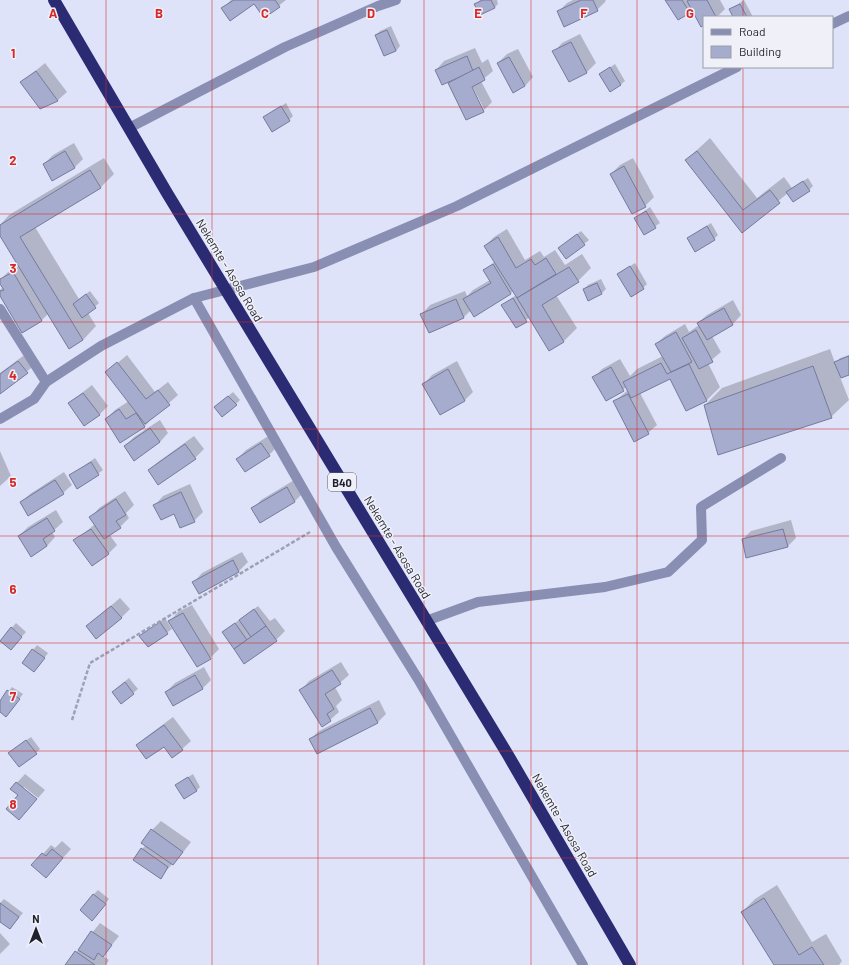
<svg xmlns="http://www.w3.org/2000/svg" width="849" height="965" viewBox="0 0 849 965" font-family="Barlow,sans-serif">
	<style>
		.shadow { fill: #0003; fill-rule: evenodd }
		.building { fill: #a6acce; stroke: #767b9b }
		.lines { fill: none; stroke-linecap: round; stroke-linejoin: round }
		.path { stroke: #9ea1b4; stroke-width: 2.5; stroke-dasharray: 4 2; stroke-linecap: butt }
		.minor { stroke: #898fb3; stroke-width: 10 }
		.highway { stroke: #2b2b74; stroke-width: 12 }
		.grid { fill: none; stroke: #d62828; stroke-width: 1; stroke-opacity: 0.55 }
		.labels { text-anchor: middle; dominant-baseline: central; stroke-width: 3; stroke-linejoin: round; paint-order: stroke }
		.shield { fill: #f0f1f8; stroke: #5e5f6b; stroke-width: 1 }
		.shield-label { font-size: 11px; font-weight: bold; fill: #1f212e }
		.street-label { font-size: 12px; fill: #1f212e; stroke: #f0f1f8 }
		.grid-label { font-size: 13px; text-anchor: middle; font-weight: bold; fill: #d62828; stroke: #f0f1f8; stroke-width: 3; stroke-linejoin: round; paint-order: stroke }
	</style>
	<rect width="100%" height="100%" fill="#dfe3f9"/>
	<g class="shadow">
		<path d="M231 0H286L264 17 254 3 222 9Z"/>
		<path d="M480 0H497L498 4 494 8 476 4Z"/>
		<path d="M573 0H605L606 1 597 10 558 12 567 3Z"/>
		<path d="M667 0H720L725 9 717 17H704V24L693 9 678 19Z"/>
		<path d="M744 0 753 17H731L734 16 731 9Z"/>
		<path d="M391 26 400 46 396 51 376 35 380 31Z"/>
		<path d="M580 34 596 63 587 72 569 81 554 52 562 43Z"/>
		<path d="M475 48 482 63 488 59 493 71 481 81 492 102 483 111 467 119 448 82 436 70 444 61ZM470 82 484 109H481L468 83Z"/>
		<path d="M518 49 533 77 525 86 498 63 507 54Z"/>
		<path d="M45 63 67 92 58 100 41 107 22 82Z"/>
		<path d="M615 64 625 81 620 85 600 74Z"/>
		<path d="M286 103 293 116 289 120 264 117Z"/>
		<path d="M710 138 757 198 784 177 792 188 808 178 813 186 809 190 788 193 742 231 686 160Z"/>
		<path d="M74 143 83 159 74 168 44 164 53 155Z"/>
		<path d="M104 158 114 174 101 187 35 227 79 299 90 291 99 303 88 313 96 326 83 340 69 348 48 314 42 320 0 294V290L3 287 0 280 8 272 19 266 0 234V225L9 215Z"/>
		<path d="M633 158 654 197 645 206 611 174 620 165Z"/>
		<path d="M650 207 660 223 645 233 635 218Z"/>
		<path d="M711 223 718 235 714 239 688 238Z"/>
		<path d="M507 229 525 260 540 251 544 257 555 250 565 265 582 254 591 268 578 281 556 295 577 328 564 341 550 349 530 317 516 327 503 305 516 295 514 291 474 315 471 310 464 317 429 332 422 314 430 305 465 291 467 296 473 290 490 280 485 271 495 261 485 246 494 237Z"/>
		<path d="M581 231 589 240 584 244 559 248Z"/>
		<path d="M635 263 647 284 643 288 618 274Z"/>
		<path d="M601 279 606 289 602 293 584 289 588 285Z"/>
		<path d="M733 300 741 315 733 324 712 336 721 352 708 363 720 387 707 400 686 410 670 378 640 393 657 425 648 433 614 402 628 390 627 387 606 399 594 378 602 369 620 359 630 376 637 369 663 356 656 344 665 336 685 324 689 332 699 325 698 323 707 315Z"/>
		<path d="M830 349 835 363 840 358 849 355V374L840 377 849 400 831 417 705 405 722 388Z"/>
		<path d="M27 353 36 364 0 393V373Z"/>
		<path d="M127 355 155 392 168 382 178 395 153 417 145 426 106 419 115 410 129 401 107 372Z"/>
		<path d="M457 361 473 392 465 400 440 414 424 384 432 375Z"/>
		<path d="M92 385 108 406 99 415 69 403Z"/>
		<path d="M233 392 240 400 236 404 220 403Z"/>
		<path d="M160 420 168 433 160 442 125 446 134 437Z"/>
		<path d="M270 435 278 446 269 455 237 459 246 450Z"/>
		<path d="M194 436 204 449 195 458 149 470 158 462Z"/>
		<path d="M0 451 11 476 0 486Z"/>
		<path d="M95 458 103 470 78 488 70 476Z"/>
		<path d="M64 472 72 485 63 493 21 502 30 494Z"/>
		<path d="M296 479 304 492 295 501 260 521 253 509 261 500Z"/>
		<path d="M190 484 203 512 194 521 155 505 163 496Z"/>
		<path d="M125 491 134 505 126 513 129 518 120 527 109 534 117 545 108 554 75 541 95 524 91 517 99 508Z"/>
		<path d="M56 510 63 522 52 532 55 537 47 546 19 536 28 527Z"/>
		<path d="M791 520 796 538 787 547 743 539 751 531Z"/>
		<path d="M242 552 248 562 239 571 199 593 194 582 202 573Z"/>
		<path d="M120 598 130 609 121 618 87 626Z"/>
		<path d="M192 605 219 649 210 658 197 666 170 621 178 612Z"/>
		<path d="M258 606 270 621 275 618 285 631 276 640 245 663 228 628Z"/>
		<path d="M165 618 172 629 148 646 141 636Z"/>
		<path d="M16 623 26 632 15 644 1 640Z"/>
		<path d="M37 645 48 653 38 667 23 663Z"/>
		<path d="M341 662 349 675 335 687 342 700 336 706 339 712 330 720 301 690 309 681Z"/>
		<path d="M204 667 211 680 203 688 166 692 175 683Z"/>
		<path d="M129 678 138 689 121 703 117 688Z"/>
		<path d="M12 687 23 694 6 716 0 711V703Z"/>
		<path d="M379 700 386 714 378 722 317 753 310 739 319 731Z"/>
		<path d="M173 717 191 741 182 749 164 745H137L146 737Z"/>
		<path d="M31 737 40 749 36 753 14 749Z"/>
		<path d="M25 774 45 790 38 798 24 787 20 795 11 789Z"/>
		<path d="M193 774 200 787 196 791 176 785Z"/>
		<path d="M161 821 191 842 181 855 160 877 142 849 146 845 152 830Z"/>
		<path d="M62 841 71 849 46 877 43 854 51 845 55 848Z"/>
		<path d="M777 885 812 942 826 934 842 961 839 965H775L742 912 755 899Z"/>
		<path d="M98 890 109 899 96 915 94 894Z"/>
		<path d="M4 899 23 913 10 928 0 921V903Z"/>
		<path d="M100 923 119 936 103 956 109 960 106 965H66Z"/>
		<path d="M0 933 10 944 0 954Z"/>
	</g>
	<g class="building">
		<path d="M234 0H275L280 7 264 18 254 4 230 21 221 8Z"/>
		<path d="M483 0H491L495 8 480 15 474 4Z"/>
		<path d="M581 0H593L598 11 564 27 557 11Z"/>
		<path d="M665 0H682L690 13 678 20Z"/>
		<path d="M689 0H707L716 17H704V25L701 27 687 1Z"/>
		<path d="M740 4 747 17H733L729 9Z"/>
		<path d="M387 30 396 51 384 56 375 35Z"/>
		<path d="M571 42 587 73 569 82 552 51Z"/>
		<path d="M467 56 473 71 442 85 435 70Z"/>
		<path d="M509 57 525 86 513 93 497 63Z"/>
		<path d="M479 67 485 80 472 87 484 112 466 120 448 83Z"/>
		<path d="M610 67 621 85 610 92 599 74Z"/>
		<path d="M36 71 58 101 40 109 20 82Z"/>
		<path d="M281 106 290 121 272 132 263 117Z"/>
		<path d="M65 151 75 168 52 181 43 164Z"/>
		<path d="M697 151 743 210 770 190 780 203 742 233 685 160Z"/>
		<path d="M624 166 646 207 632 214 610 174Z"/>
		<path d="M90 170 101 188 20 237 83 340 69 349 0 236V225Z"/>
		<path d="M803 181 810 191 793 202 786 192Z"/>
		<path d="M646 211 656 228 644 235 634 218Z"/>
		<path d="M707 226 715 240 695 252 687 238Z"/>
		<path d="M577 234 585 245 566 259 558 248Z"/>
		<path d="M498 237 516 268 531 259 535 265 546 258 556 274 517 298 484 246Z"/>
		<path d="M493 264 511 294 474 317 463 299 491 283 483 270Z"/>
		<path d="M630 266 644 289 631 297 617 274Z"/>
		<path d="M569 267 579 282 542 305 564 342 549 351 517 298Z"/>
		<path d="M13 272 42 321 22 333 0 296V291L4 290 0 284V279Z"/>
		<path d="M597 283 602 294 588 301 583 289Z"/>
		<path d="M86 294 96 308 82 318 73 304Z"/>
		<path d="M513 298 527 322 516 328 501 305Z"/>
		<path d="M456 299 464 318 429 333 420 314Z"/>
		<path d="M724 308 733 325 707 340 697 323Z"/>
		<path d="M696 330 713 362 699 369 682 338Z"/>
		<path d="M676 332 692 362 671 372 655 344Z"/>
		<path d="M849 356V375L841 378 834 362Z"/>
		<path d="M18 361 28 373 0 394V374Z"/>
		<path d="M117 362 146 399 158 390 170 405 145 424 105 372Z"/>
		<path d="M661 363 667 374 689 364 707 401 686 411 670 379 631 398 623 382Z"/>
		<path d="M813 366 832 418 718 455 704 405Z"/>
		<path d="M611 367 624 391 606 401 592 377Z"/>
		<path d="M448 369 465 401 440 415 422 384Z"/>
		<path d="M83 393 100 415 84 426 68 403Z"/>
		<path d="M628 394 649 434 634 442 613 401Z"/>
		<path d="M228 396 237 405 222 417 214 407Z"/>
		<path d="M119 409 126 419 136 413 145 427 120 443 105 419Z"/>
		<path d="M150 428 160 442 134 461 124 446Z"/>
		<path d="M261 443 270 456 245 472 236 459Z"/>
		<path d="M185 444 196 459 158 485 148 470Z"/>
		<path d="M91 462 99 475 77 489 69 475Z"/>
		<path d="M55 480 64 494 28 516 20 502Z"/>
		<path d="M287 487 295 502 260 523 251 508Z"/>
		<path d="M181 492 195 522 180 528 174 514 161 520 153 505Z"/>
		<path d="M116 499 126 515 116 521 121 528 104 539 89 517Z"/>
		<path d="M47 518 55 531 43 539 47 546 31 557 18 536Z"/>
		<path d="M91 529 109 554 92 566 73 540Z"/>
		<path d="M783 529 788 547 746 558 742 539Z"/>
		<path d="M233 560 239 572 199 594 192 582Z"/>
		<path d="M111 606 122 618 96 639 86 626Z"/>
		<path d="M254 609 266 626 251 637 239 620Z"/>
		<path d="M183 613 211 659 197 667 168 621Z"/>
		<path d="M160 622 168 634 148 647 139 636Z"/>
		<path d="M235 623 247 640 234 649 222 632Z"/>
		<path d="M266 626 277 641 244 664 234 649Z"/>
		<path d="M11 627 22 637 11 650 0 641Z"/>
		<path d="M32 649 45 658 34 672 22 663Z"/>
		<path d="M332 670 341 684 325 694 334 709 327 714 331 721 322 727 299 690Z"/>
		<path d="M195 675 203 689 173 706 165 692Z"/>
		<path d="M125 682 134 694 121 704 112 692Z"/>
		<path d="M7 690 20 699 6 717 0 712V701Z"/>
		<path d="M370 708 378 723 317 754 309 739Z"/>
		<path d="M164 725 183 750 172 758 164 747 146 759 136 745Z"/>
		<path d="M26 740 37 754 19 767 8 753Z"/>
		<path d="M188 777 197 791 184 799 175 785Z"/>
		<path d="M16 782 37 799 19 820 6 809 18 795 10 789Z"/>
		<path d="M151 829 183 852 173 865 141 843Z"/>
		<path d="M141 848 168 867 161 879 133 860Z"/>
		<path d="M52 849 63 858 46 878 31 865 42 853 46 856Z"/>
		<path d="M93 894 106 904 92 921 80 910Z"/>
		<path d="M764 898 799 955 812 947 824 965H774L741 912Z"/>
		<path d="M0 903 19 917 10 929 0 922Z"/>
		<path d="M91 931 112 945 103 957 98 953 94 960 78 950Z"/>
		<path d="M75 951 95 965H65Z"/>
	</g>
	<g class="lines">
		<path class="path" d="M72 720 90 663 310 532"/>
		<g class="minor">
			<path d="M832 24 849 16"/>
			<path d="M129 128 285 47 378 6 396 0"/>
			<path d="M194 298 336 547 418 679 583 965"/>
			<path d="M0 309 46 382"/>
			<path d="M0 419 34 399 46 382 101 346 194 298 314 267 457 206 737 67"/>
			<path d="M426 621 478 602 605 587 668 572 702 540 701 507 781 458"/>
		</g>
		<path class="highway" d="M54 0 167 193 508 755 630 965"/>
	</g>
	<path class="grid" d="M106 0V965M212 0V965M318 0V965M424 0V965M531 0V965M637 0V965M743 0V17M743 67V965M0 107H849M0 214H849M0 322H849M0 429H849M0 536H849M0 643H849M0 751H849M0 858H849"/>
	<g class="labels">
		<rect class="shield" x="328" y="473" width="28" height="18" rx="3"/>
		<g class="shield-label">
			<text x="342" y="482">B40</text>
		</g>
		<g class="street-label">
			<text transform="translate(230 270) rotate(59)">Nekemte - Asosa Road</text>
			<text transform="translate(398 547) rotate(59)">Nekemte - Asosa Road</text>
			<text transform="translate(565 825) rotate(60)">Nekemte - Asosa Road</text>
		</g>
	</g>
	<g class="grid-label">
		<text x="53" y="18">A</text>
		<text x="159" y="18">B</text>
		<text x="265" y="18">C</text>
		<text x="371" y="18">D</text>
		<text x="478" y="18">E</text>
		<text x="584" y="18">F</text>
		<text x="690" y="18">G</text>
		<text x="13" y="58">1</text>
		<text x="13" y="165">2</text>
		<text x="13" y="273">3</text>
		<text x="13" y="380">4</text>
		<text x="13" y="487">5</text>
		<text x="13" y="594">6</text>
		<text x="13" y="701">7</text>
		<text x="13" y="809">8</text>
	</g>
	<rect x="703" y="16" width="130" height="52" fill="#f0f1f8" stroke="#9c9ea7"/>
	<rect x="711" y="29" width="20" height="6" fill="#898fb3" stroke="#9c9ea7"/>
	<text x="739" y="36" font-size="12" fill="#1f212e">Road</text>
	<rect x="711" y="46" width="20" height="12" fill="#a6acce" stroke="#9c9ea7"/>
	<text x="739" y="56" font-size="12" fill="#1f212e">Building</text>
	<g transform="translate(36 929)" stroke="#f0f1f8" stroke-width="3" paint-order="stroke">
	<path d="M0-3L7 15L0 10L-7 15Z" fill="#1f212e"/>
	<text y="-6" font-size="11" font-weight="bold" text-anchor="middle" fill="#1f212e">N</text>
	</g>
</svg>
